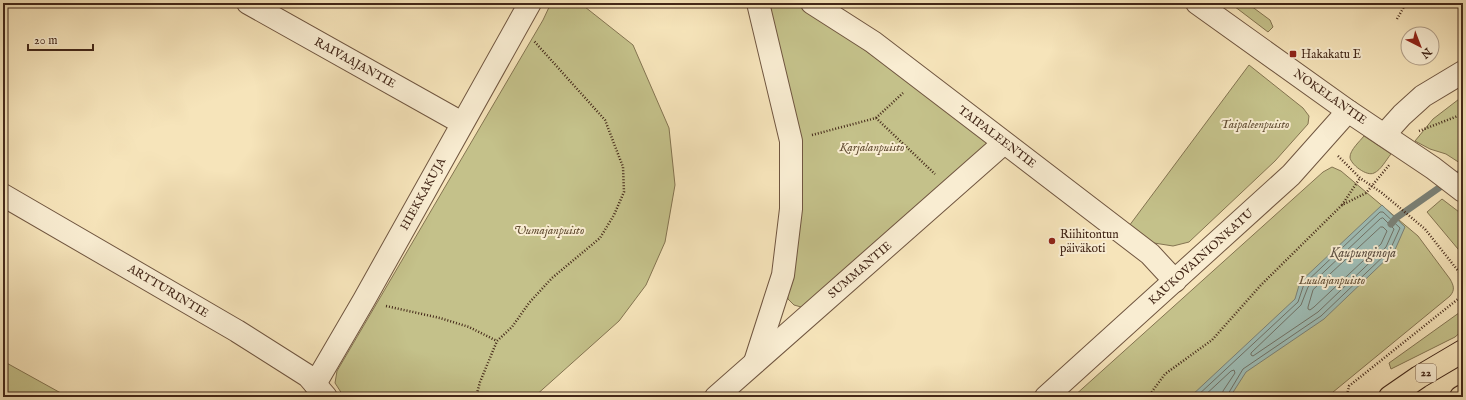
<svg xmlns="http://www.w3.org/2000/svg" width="1466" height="400" viewBox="0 0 1466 400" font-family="'IM FELL English',serif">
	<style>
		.green { fill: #c4c18a; stroke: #847451 }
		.water { fill: #9ebdb6; stroke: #7a8177 }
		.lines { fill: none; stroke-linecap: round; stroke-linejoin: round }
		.shore { stroke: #707267; stroke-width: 1 }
		.stream { stroke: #7a8177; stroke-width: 7 }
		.minor-casing { stroke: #705640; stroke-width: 24 }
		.tertiary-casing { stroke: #705640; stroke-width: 24 }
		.trunk-casing { stroke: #432718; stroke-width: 24 }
		.path { stroke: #432718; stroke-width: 2.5; stroke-dasharray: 1 2; stroke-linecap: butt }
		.minor { stroke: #f9edd2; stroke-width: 22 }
		.tertiary { stroke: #f9edd2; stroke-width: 22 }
		.trunk { stroke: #f6e4ba; stroke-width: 22 }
		.poi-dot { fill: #8f2418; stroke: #f9edd2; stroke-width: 1.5 }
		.labels { text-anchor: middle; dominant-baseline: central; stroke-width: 4; stroke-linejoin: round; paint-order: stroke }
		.shield { fill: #f9edd2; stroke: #7a6250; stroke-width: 1 }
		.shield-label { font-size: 11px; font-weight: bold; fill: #432718 }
		.poi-label { font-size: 12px; fill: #432718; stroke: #f9edd2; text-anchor: start }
		.street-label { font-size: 12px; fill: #432718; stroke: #f9edd2 }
		.park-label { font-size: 12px; font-style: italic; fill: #634e34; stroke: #f9edd2 }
		.water-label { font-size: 13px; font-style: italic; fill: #5a4c40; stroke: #f9edd2 }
	</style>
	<rect width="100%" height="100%" fill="#f6e4ba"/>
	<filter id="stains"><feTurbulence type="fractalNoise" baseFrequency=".005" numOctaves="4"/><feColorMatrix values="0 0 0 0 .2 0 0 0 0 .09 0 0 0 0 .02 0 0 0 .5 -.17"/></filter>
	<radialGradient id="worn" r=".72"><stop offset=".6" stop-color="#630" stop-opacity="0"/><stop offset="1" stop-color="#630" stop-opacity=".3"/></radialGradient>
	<g class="green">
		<path d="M551 3H580L633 45 669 128 675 185 665 242 646 285 619 321 534 397H344L335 383 337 371 543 20Z"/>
		<path d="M769 3H801L988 141V146L811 302 801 307 794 305 788 299 787 291 795 248Z"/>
		<path d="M1230 3H1247L1270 20 1273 27 1268 32Z"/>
		<path d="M1249 65 1303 108 1309 116 1308 124 1275 161 1189 242 1173 246 1154 243 1129 226Z"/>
		<path d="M1463 96V165L1446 154 1430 149 1415 141 1433 119Z"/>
		<path d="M1364 136 1391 154C1386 160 1381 170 1374 173 1367 177 1350 164 1350 157 1350 150 1360 141 1364 136Z"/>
		<path d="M1332 167 1341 171 1418 236 1450 279C1454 286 1455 290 1450 296L1327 397H1073L1323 172Z"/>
		<path d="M1442 199 1463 215V255L1427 212Z"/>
		<path d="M1463 310V330L1455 337 1391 369 1389 363Z"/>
		<path d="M3 361 68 397H3Z"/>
	</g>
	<path class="water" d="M1382 205 1405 227 1394 252 1324 319 1246 372 1230 397H1190L1295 299 1300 282Z"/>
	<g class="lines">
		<g class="shore">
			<path d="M1383 218 1394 229 1386 247 1318 312 1253 356 1251 355V353L1301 305 1308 287 1380 219Z"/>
			<path d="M1381 227H1383L1387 231 1381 244 1314 307 1310 310 1308 309V307L1313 290Z"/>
			<path d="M1196 397 1298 302 1304 284 1380 212H1383L1400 228 1390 250 1321 316 1243 369 1228 394 1227 397"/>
			<path d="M1203 397 1231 371 1234 370 1235 373 1223 391 1222 397"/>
		</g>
		<path class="stream" d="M1391 224 1396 218 1463 171"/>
		<defs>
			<g id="minor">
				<path d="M248 3 462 123"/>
				<path d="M812 3 873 42 1150 254 1175 281"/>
				<path d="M1384 135 1402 115 1423 96 1463 72"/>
				<path d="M3 195 237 331 308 376 326 397"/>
				<path d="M755 362 783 275 791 209V141L758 3"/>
				<path d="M315 384 364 300 530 3"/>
				<path d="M716 397 1004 143"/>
				<path d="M1046 397 1291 175 1348 111"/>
			</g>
			<path id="tertiary" d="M1197 3 1348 111 1433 168 1463 191"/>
			<g id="trunk">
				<path d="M1390 397 1419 377 1463 351"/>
				<path d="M1461 397 1463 396"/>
			</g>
		</defs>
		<use href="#minor" class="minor-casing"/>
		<use href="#tertiary" class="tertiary-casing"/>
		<use href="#trunk" class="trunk-casing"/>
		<g class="path">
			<path d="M1397 19 1405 5"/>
			<path d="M876 118 903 93"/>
			<path d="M1419 131 1463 114"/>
			<path d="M812 135 876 118 935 174"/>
			<path d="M1338 156 1360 178 1382 193 1425 229 1463 277"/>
			<path d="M1342 205 1360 178"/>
			<path d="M386 306 440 318 469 327 497 341"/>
			<path d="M1347 395 1349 386 1463 295"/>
			<path d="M476 397 480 382 497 341 512 327 529 303 552 278 600 238 614 215 624 192 623 167 605 120 534 41"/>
			<path d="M1148 397 1165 374 1212 340 1261 285 1342 205 1366 193 1390 164"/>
		</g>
		<use href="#minor" class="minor"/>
		<use href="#tertiary" class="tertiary"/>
		<use href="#trunk" class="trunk"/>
	</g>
	<g class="poi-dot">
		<rect x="1289" y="50" width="8" height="8" rx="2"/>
		<circle cx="1052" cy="241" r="4"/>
	</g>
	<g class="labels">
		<rect class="shield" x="1416" y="364" width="20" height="18" rx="3"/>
		<g class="shield-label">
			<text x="1426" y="373">22</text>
		</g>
		<g class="poi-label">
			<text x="1301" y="54">Hakakatu E</text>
			<text x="1060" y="234">Riihitontun<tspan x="1060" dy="14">päiväkoti</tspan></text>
		</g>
		<g class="street-label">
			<text transform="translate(355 63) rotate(29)">RAIVAAJANTIE</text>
			<text transform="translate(1330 97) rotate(35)">NOKELANTIE</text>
			<text transform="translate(997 137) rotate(37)">TAIPALEENTIE</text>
			<text transform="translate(423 194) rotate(-61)">HIEKKAKUJA</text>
			<text transform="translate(1201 257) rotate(-42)">KAUKOVAINIONKATU</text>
			<text transform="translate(860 270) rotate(-41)">SUMMANTIE</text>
			<text transform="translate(168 291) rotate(31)">ARTTURINTIE</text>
		</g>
		<g class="park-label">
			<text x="1255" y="124">Taipaleenpuisto</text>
			<text x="872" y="147">Karjalanpuisto</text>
			<text x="549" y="230">Uumajanpuisto</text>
			<text x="1332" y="280">Luulajanpuisto</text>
		</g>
		<g class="water-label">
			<text x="1363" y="253">Kaupunginoja</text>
		</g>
	</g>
	<rect width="1466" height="400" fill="none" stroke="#f6e4ba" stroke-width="16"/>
	<rect x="4" y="4" width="1458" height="392" fill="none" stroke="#432718" stroke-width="2"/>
	<rect x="8" y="8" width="1450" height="384" fill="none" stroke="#432718"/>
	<g transform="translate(1420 46) rotate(138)"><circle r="19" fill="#f9edd2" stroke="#b09e88"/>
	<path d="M0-3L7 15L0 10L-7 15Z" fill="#8f2418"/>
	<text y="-6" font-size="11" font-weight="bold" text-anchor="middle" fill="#432718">N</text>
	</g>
	<path d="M28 44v6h65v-6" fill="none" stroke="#432718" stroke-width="2"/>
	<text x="34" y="44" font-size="12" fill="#432718" stroke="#f9edd2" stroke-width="3" paint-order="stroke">20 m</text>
	<rect width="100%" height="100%" filter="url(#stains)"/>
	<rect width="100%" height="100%" fill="url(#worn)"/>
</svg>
